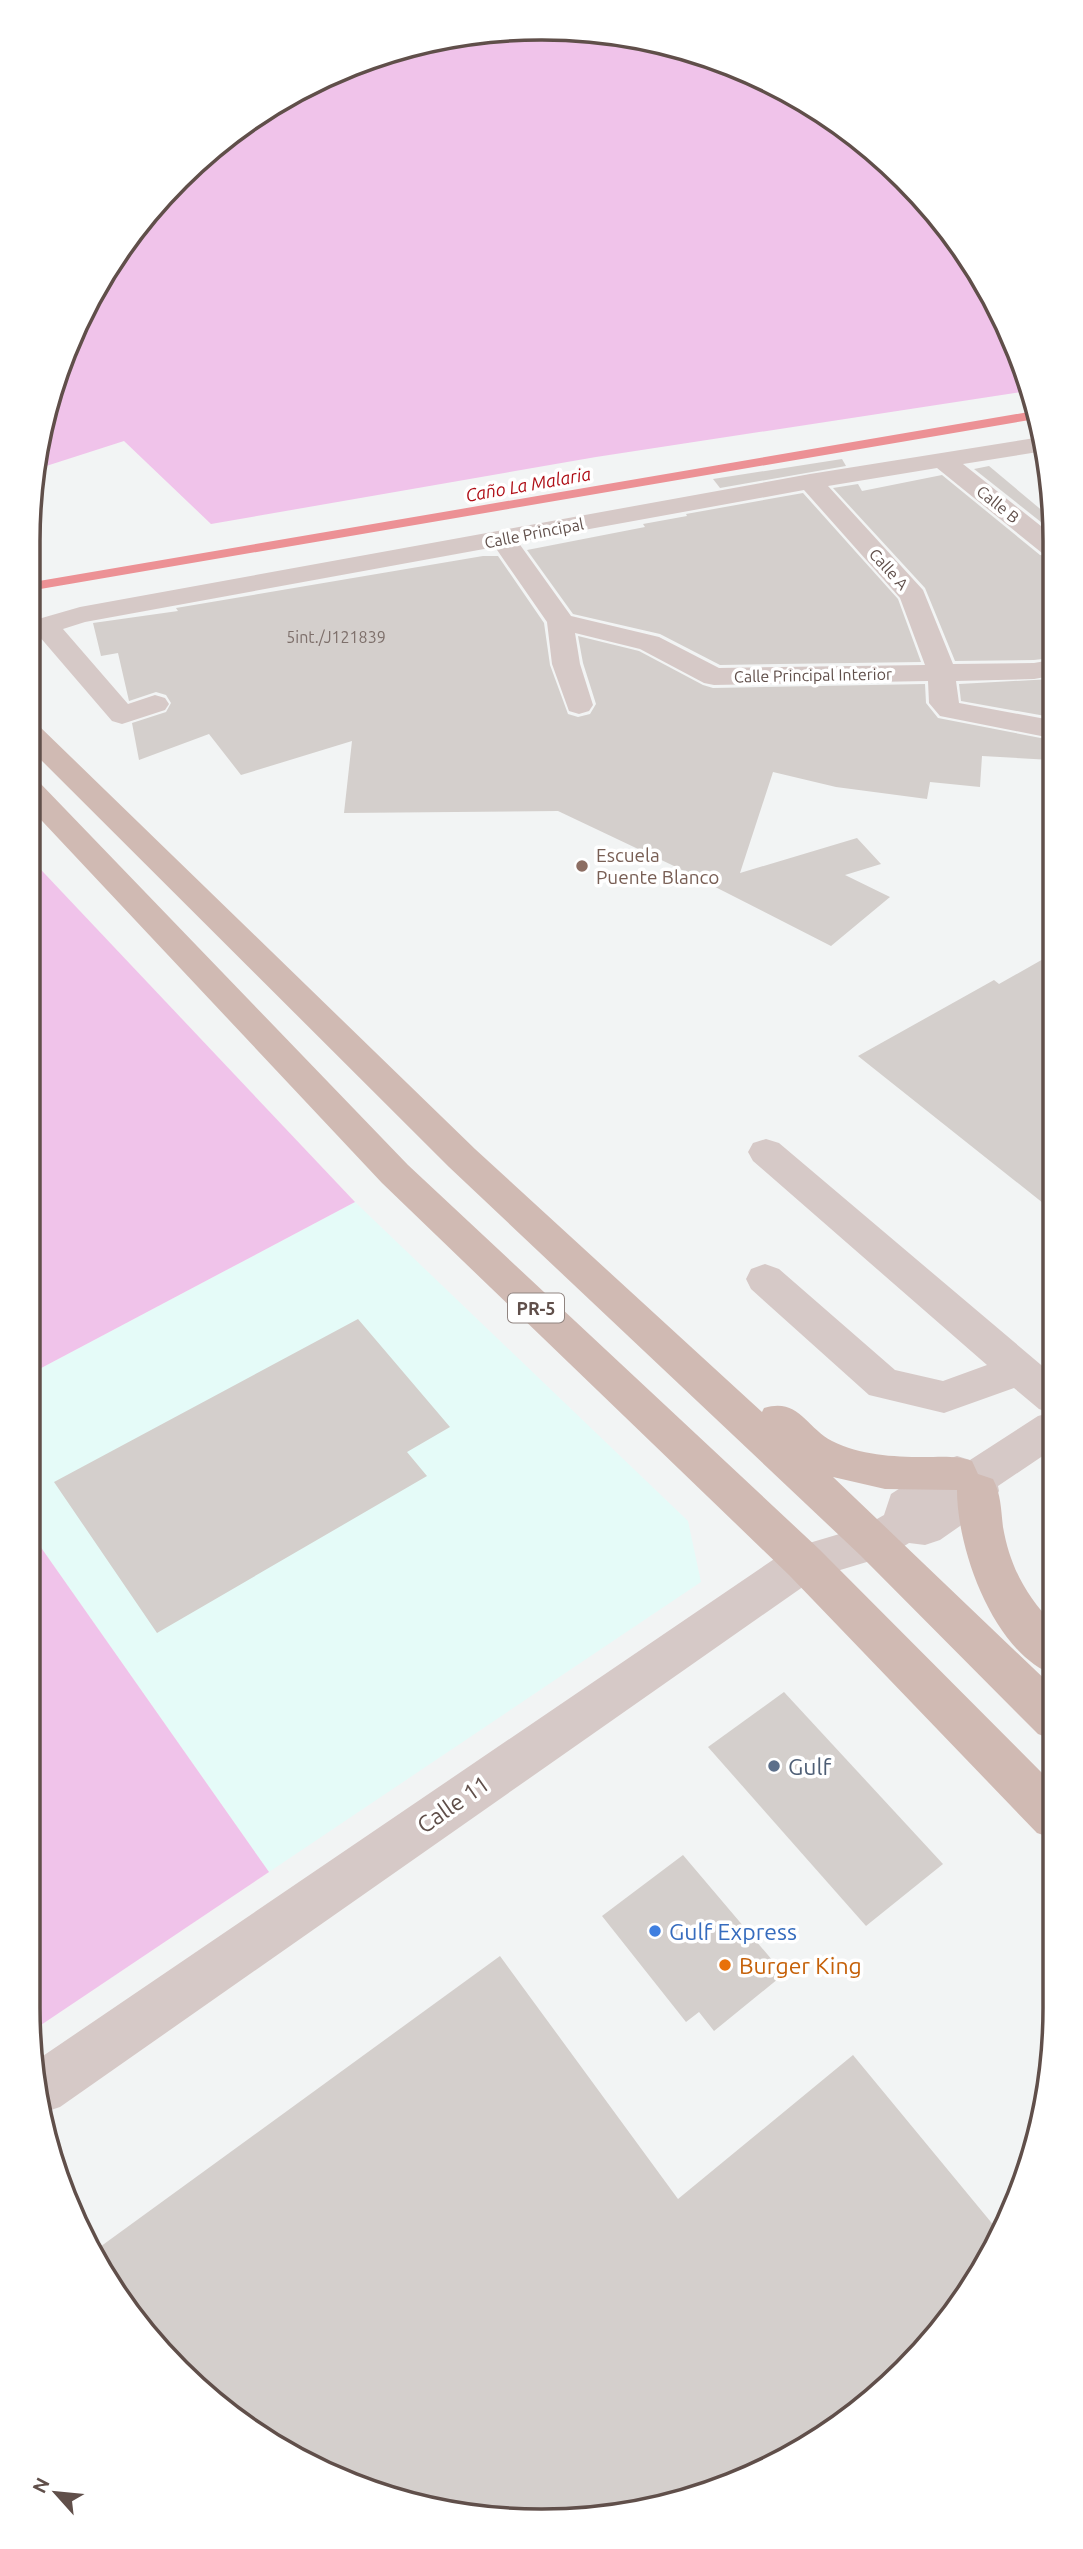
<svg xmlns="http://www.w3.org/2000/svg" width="1083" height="2549" viewBox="0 0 1083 2549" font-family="Ubuntu,sans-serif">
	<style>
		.medical { fill: #e5fbf8 }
		.green { fill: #f0c3ea }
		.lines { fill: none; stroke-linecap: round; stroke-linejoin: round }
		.stream { stroke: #ec9195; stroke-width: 8 }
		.building { fill: #d4cfcc }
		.minor { fill: #d6c9c7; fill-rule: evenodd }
		.major { fill: #d0bab3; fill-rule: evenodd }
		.education-dot { fill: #8d6e63; stroke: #fff; stroke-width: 2.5 }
		.service-dot { fill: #5c6f8a; stroke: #fff; stroke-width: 2.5 }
		.shop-dot { fill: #3f7fe0; stroke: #fff; stroke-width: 2.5 }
		.food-dot { fill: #e8710a; stroke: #fff; stroke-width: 2.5 }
		.labels { text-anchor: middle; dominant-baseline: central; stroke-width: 7; stroke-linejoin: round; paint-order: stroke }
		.far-street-label { font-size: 16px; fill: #604f4a; stroke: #fff }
		.number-label { font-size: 16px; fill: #7d6f6a }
		.far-water-label { font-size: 18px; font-style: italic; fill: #af0e16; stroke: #fff }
		.shield { fill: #fff; stroke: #908480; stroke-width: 2 }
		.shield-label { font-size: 18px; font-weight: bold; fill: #604f4a }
		.education-label { font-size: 19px; fill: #785e54; stroke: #fff; text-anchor: start }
		.near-service-label { font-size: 23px; fill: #4e5e75; stroke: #fff; text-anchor: start }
		.near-street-label { font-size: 23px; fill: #604f4a; stroke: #fff }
		.near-shop-label { font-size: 23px; fill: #366cbe; stroke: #fff; text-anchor: start }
		.near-food-label { font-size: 23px; fill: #c56008; stroke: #fff; text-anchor: start }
		.rim { fill: none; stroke: #604f4a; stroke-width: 3.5 }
	</style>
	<rect width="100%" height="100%" fill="#f2f4f4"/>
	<path class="medical" d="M355 1202 688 1521 701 1582 269 1872 28 1529V1375Z"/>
	<g class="green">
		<path d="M508 29 609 32 707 55 827 115 949 229 1016 345 1028 391 596 457 211 524 124 441 40 468C45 439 46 400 56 374 117 214 243 91 409 46 440 37 476 34 508 29Z"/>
		<path d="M28 856 355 1202 28 1375Z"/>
		<path d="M28 1529 269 1872 32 2031 28 2007Z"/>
	</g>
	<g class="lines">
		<path class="stream" d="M28 587 1035 415"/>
	</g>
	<g class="building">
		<path d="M842 459 846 466 720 488 713 479Z"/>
		<path d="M989 466 1051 518V530L974 469Z"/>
		<path d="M942 475 1040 555 1051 557V658L1034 660 955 661 925 588 833 488 858 484 862 491Z"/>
		<path d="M803 493 898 599 921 662 720 665 660 634 573 614 527 550 645 527 643 524 687 516 686 514Z"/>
		<path d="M483 556H498L544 623 550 665 568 714 578 717 590 714 596 704 583 663 578 636 639 651 703 685 713 688 925 684 926 703 938 718 1051 740V760L982 756 980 787 930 782 927 799 836 787 773 772 740 873 857 838 881 864 845 875 890 897 831 946 674 866 558 811 344 813 352 741 241 775 209 734 139 760 132 723 166 712 171 703 166 695 156 692 129 701 118 653 101 656 93 623 178 611 176 608Z"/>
		<path d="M1051 679V717L961 701 959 684Z"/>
		<path d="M1052 954V1010L1053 1211 858 1056 994 980 999 984Z"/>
		<path d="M358 1319 450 1427 407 1452 427 1476 157 1633 54 1482Z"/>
		<path d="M784 1692 943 1864 866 1926 708 1747Z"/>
		<path d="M683 1855 784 1974 714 2031 699 2012 686 2022 602 1916Z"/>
		<path d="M500 1956 678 2199 853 2055 1000 2233 986 2264 928 2346 798 2452 641 2511 541 2521 442 2511 285 2452 155 2346 107 2279 93 2252Z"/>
	</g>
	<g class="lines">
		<g class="minor">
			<path d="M1041 437 1044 451 963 464 1051 534V555L1042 553 937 468 828 486 923 590 953 664 1034 663 1051 660V676L1034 679 956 681 959 703 1051 720V738L940 716 929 703 928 681 714 685 704 683 640 649 575 633 580 664 593 705 589 711 579 714 569 711 552 664 547 622 495 547 85 622 63 629 128 704 155 695 165 698 169 704 165 710 122 724 112 721 39 636 28 639V622L80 607 810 474ZM804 490 900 598 925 665 719 668 659 637 571 616 518 542Z"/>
			<path d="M766 1139 779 1143 1053 1375V1449L998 1486 999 1491 993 1503 940 1540 925 1545 909 1543 890 1555 817 1577 60 2107 45 2112 37 2060 789 1549 863 1527 884 1515 891 1494 942 1461 957 1456 970 1460 1038 1416 1049 1413 1039 1409 1014 1388 944 1413 869 1395 751 1289 746 1279 751 1269 765 1264 779 1269 895 1370 943 1381 987 1365 753 1161 748 1152 753 1143Z"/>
		</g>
		<g class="major">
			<path d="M28 722 38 725 475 1149 762 1412 764 1408C798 1397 806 1427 832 1441 860 1455 893 1457 923 1457 941 1457 955 1455 972 1461L978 1474 993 1479C1001 1494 1001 1510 1003 1527 1010 1567 1026 1596 1054 1625V1675C994 1653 957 1550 957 1490L885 1489 833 1477 1054 1688V1740L1038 1734 860 1555 449 1167 28 747Z"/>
			<path d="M28 779 39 782 408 1165 819 1549 1054 1785 1055 1839 1037 1833 789 1575 382 1183 28 806Z"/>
		</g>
	</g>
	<circle class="education-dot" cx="582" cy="866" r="7"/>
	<circle class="service-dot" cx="774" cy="1766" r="7"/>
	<circle class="shop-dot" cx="655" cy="1931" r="7"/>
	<circle class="food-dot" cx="725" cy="1965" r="7"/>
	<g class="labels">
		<g class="far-street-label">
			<text transform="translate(998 504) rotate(39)">Calle B</text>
			<text transform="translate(534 533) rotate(-11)">Calle Principal</text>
			<text transform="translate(889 569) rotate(48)">Calle A</text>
			<text transform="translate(813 675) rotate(-1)">Calle Principal Interior</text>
		</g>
		<g class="number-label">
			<text x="336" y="637">5int./J121839</text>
		</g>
		<g class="far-water-label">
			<text transform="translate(528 484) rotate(-10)">Caño La Malaria</text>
		</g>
		<rect class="shield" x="508" y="1293.5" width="56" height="29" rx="5"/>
		<g class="shield-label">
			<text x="536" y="1308">PR-5</text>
		</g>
		<g class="education-label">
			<text x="596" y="855">Escuela<tspan x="596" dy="22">Puente Blanco</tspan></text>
		</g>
		<g class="near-service-label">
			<text x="788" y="1766">Gulf</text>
		</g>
		<g class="near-street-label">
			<text transform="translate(453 1804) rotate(-35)">Calle 11</text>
		</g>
		<g class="near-shop-label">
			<text x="669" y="1931">Gulf Express</text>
		</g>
		<g class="near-food-label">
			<text x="739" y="1965">Burger King</text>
		</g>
	</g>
	<path d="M0 0H1083V2549H0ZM541 40H542A501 501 0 0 1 1043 541V2008A501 501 0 0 1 542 2509H541A501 501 0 0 1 40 2008V541A501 501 0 0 1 541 40Z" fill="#fff" fill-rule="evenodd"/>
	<path class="rim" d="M541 40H542A501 501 0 0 1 1043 541V2008A501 501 0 0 1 542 2509H541A501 501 0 0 1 40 2008V541A501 501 0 0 1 541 40Z"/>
	<g transform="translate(56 2493) rotate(297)" stroke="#ffffff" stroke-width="5" paint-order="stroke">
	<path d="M0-5L12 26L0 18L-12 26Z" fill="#604f4a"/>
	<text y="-10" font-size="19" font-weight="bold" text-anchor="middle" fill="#604f4a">N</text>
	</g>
</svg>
